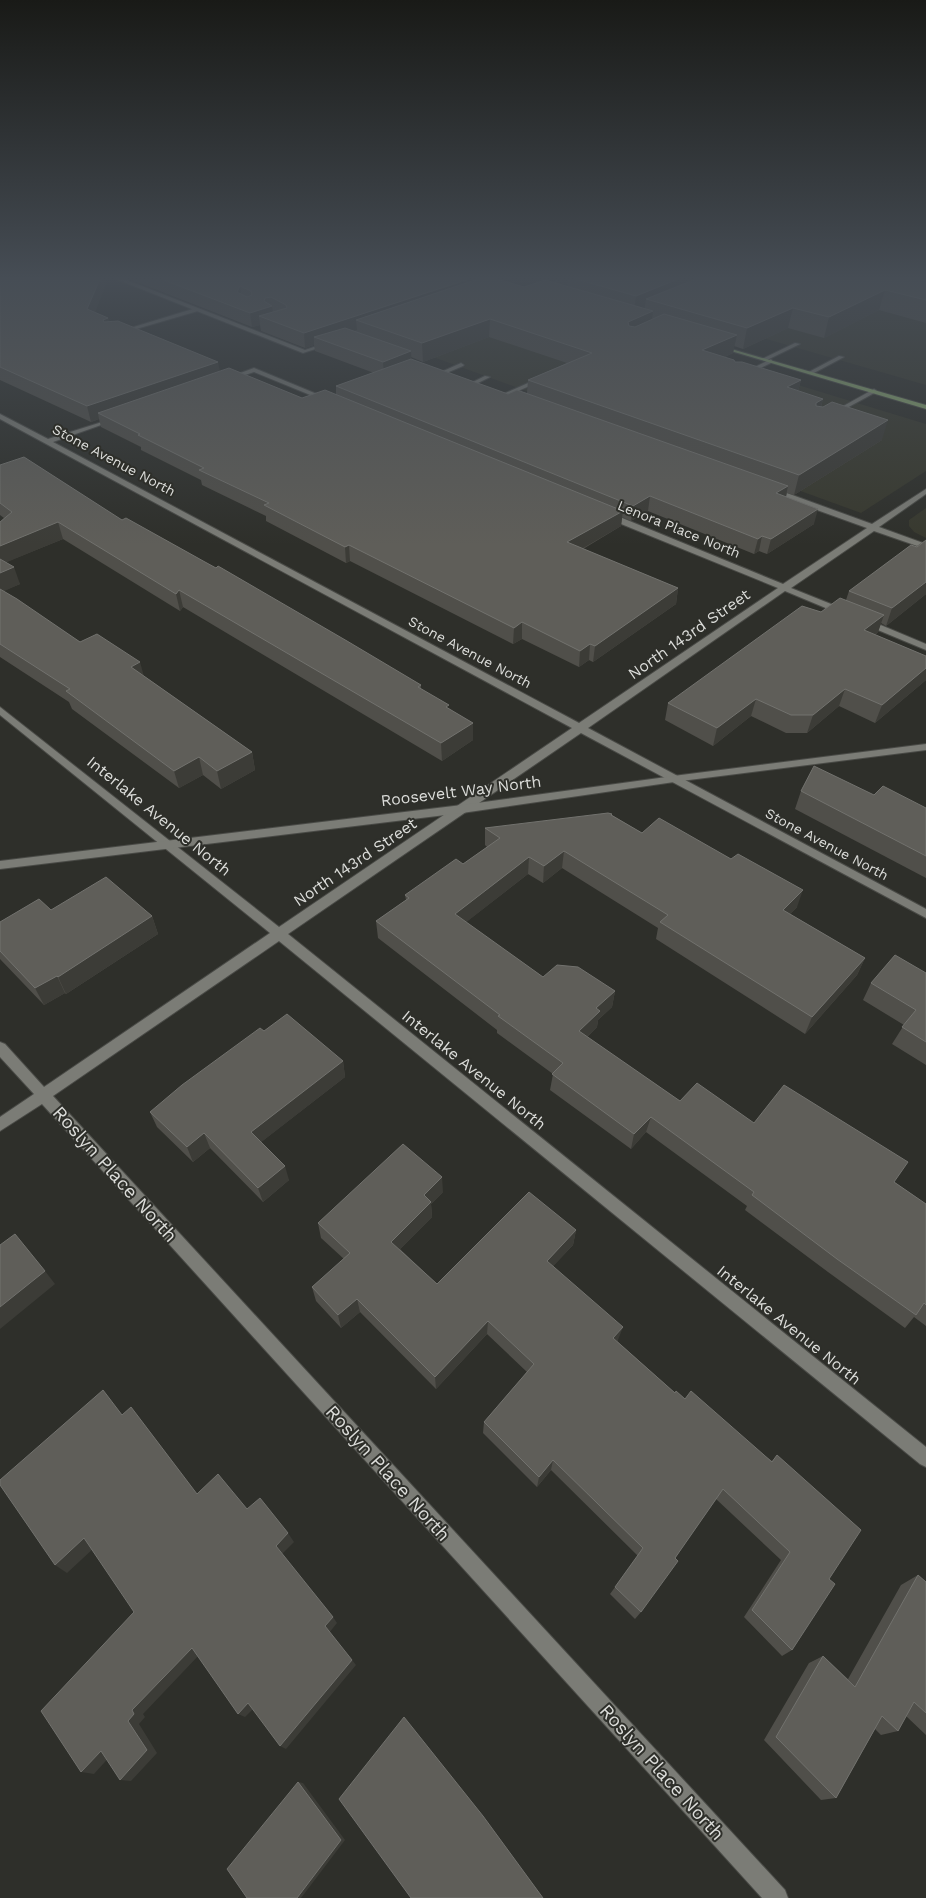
<svg xmlns="http://www.w3.org/2000/svg" width="926" height="1898" viewBox="0 0 926 1898" font-family="'Work Sans',sans-serif">
	<style>
		.built { fill: #38392e }
		.lines { fill: none; stroke-linecap: round; stroke-linejoin: round }
		.service-casing { stroke: #494a46; stroke-width: 2 }
		.minor-casing { stroke: #494a46; stroke-width: 2 }
		.tertiary-casing { stroke: #494a46; stroke-width: 2 }
		.trunk-casing { stroke: #494a46; stroke-width: 2 }
		.service { fill: #7b7c76; fill-rule: evenodd }
		.minor { fill: #7b7c76; fill-rule: evenodd }
		.tertiary { fill: #7b7c76; fill-rule: evenodd }
		.trunk { fill: #8ead73; fill-rule: evenodd }
		.wall { fill: #504f4a; fill-rule: evenodd }
		.shaded-wall { fill: #3c3c37 }
		.building { fill: #5f5e59; stroke: #72726e; fill-rule: evenodd }
		.labels { text-anchor: middle; dominant-baseline: central; stroke-width: 4; stroke-linejoin: round; paint-order: stroke }
		.far-street-label { font-size: 14px; fill: #dcddda; stroke: #2e2f2a }
		.street-label { font-size: 16px; fill: #dcddda; stroke: #2e2f2a }
		.near-street-label { font-size: 19px; fill: #dcddda; stroke: #2e2f2a }
	</style>
	<rect width="100%" height="100%" fill="#2e2f2a"/>
	<g class="built">
		<path d="M926 279V385L666 310Z"/>
		<path d="M492 292 926 424V471L861 513 370 334Z"/>
		<path d="M926 508V538L914 532 909 526V520Z"/>
	</g>
	<g class="lines">
		<defs>
			<g id="service">
				<path d="M196 308 198 311 119 334 114 333Z"/>
				<path d="M795 343 800 344 767 360 762 359Z"/>
				<path d="M839 356 844 357 812 374 807 373Z"/>
				<path d="M771 359 773 362 746 375 741 374Z"/>
				<path d="M461 363 464 365 463 366 444 374 439 373Z"/>
				<path d="M485 376 490 377 474 385 469 384Z"/>
				<path d="M537 379 539 380V382L506 396 501 395Z"/>
				<path d="M874 389 877 391 876 392 834 415 829 414Z"/>
			</g>
			<g id="minor">
				<path d="M116 279H124L305 350 331 341 334 343 303 353Z"/>
				<path d="M254 368 329 399 330 400 325 401 254 372 227 381 224 379Z"/>
				<path d="M0 414 48 439 118 417V419L53 442 579 723 778 588 604 517V513H610L783 584 867 528 767 492V488H773L872 524 926 489V494L879 527 926 544V549L874 531 791 588 846 610V614H840L785 591 588 728 926 909V918L581 733 288 934 926 1447V1467L920 1464 279 941 53 1096 785 1890 788 1898H762L42 1104 0 1131V1117L34 1094 0 1057V1042L5 1044 44 1087 270 933 0 715V707L279 927 572 728 0 419Z"/>
				<path d="M864 618 926 644V650L861 623 860 621Z"/>
			</g>
			<path id="tertiary" d="M926 744V750L681 781 462 813 0 869V861L462 805 681 775Z"/>
			<path id="trunk" d="M714 344 926 405V409L714 346Z"/>
		</defs>
		<use href="#service" class="service-casing"/>
		<use href="#minor" class="minor-casing"/>
		<use href="#tertiary" class="tertiary-casing"/>
		<use href="#trunk" class="trunk-casing"/>
		<use href="#service" class="service"/>
		<use href="#minor" class="minor"/>
		<use href="#tertiary" class="tertiary"/>
		<use href="#trunk" class="trunk"/>
	</g>
	<g class="wall">
		<path d="M0 279 95 312 108 318 109 322 220 371 302 398 336 394V386L374 373 315 351 314 345 305 348 261 331 260 325 252 327 129 279H477L524 287 555 282V279H926V323L879 310 824 338 788 328 743 349 734 346 733 353 725 357 735 362 801 380 798 391 823 399 821 407 882 440 794 495 787 493 786 497 814 524 767 554 759 551 754 554 648 511 631 521 622 517 621 526 583 549 678 588 676 604 593 662 589 660 579 667 522 639 513 644 350 561 346 563 266 521V516L202 485 201 480 141 450V447L101 427 99 419 91 422 0 380ZM489 337 567 363 528 380 527 393 508 394 411 360V357L423 362Z"/>
		<path d="M0 465 122 520 421 685V689L449 709 473 723V740L442 761 183 607 180 611 63 539 6 562 20 584 3 591 80 642 144 676 252 752 255 770 221 789 203 775 179 788 72 709 69 702 0 657V522L4 518 0 515Z"/>
		<path d="M926 540V594L886 626 881 623 878 632 875 635 926 656V680L875 723 839 706 807 733H786L751 716 713 746 665 720 668 703 821 612 846 600 849 591Z"/>
		<path d="M801 791 874 795 926 808V878L795 809Z"/>
		<path d="M612 815 642 833 797 907 790 914 865 958 857 975 805 1034 656 939 658 928 562 868 543 883 528 874 466 922 543 977 615 991 612 1007 598 1020 597 1027 587 1037 680 1101 754 1123 894 1182 926 1204V1326L914 1317 905 1328 828 1272 745 1210 747 1206 646 1132 631 1149 550 1090 553 1074 497 1033V1030L378 938 376 921 406 900 405 895 463 864 487 847 485 845V828Z"/>
		<path d="M51 910 152 916 158 934 66 994 65 993 44 1005 0 959V922Z"/>
		<path d="M926 973V1065L892 1044 904 1025 863 1000 871 983Z"/>
		<path d="M264 1031 343 1061 345 1077 261 1142 289 1180 263 1202 210 1148 193 1162 157 1127 150 1112Z"/>
		<path d="M443 1192 431 1204 432 1217 400 1249 437 1284 576 1230 573 1245 553 1266 618 1340 617 1341 675 1393 772 1461 777 1455 829 1579 792 1650 782 1656 744 1617 781 1560 716 1499 675 1558 641 1612 635 1619 610 1594 638 1556 551 1470 537 1487 483 1433 484 1422 527 1372 487 1334 436 1389 360 1312 341 1328 316 1301 312 1287 344 1259 321 1238 318 1223Z"/>
		<path d="M918 1575 926 1582V1735L906 1716 898 1731 881 1735 875 1729 836 1798 821 1800 764 1740 809 1663 823 1656 848 1679 901 1585Z"/>
	</g>
	<g class="shaded-wall">
		<path d="M100 279H108L91 323 87 309Z"/>
		<path d="M469 279H477L356 320 357 330 325 341 314 337V345L305 348 304 333Z"/>
		<path d="M558 279H568L567 289 557 294Z"/>
		<path d="M678 279H724L646 299 644 312 633 316 636 296Z"/>
		<path d="M240 286 242 300 237 292Z"/>
		<path d="M885 290 879 310 824 338 829 317Z"/>
		<path d="M265 298 266 308 272 306 274 320 259 316 260 325 252 327 250 313 264 301Z"/>
		<path d="M793 308 788 328 743 349 747 328Z"/>
		<path d="M653 311 651 329 626 340 628 322Z"/>
		<path d="M108 318 112 332 106 334 103 320Z"/>
		<path d="M490 319 489 337 423 362 422 343Z"/>
		<path d="M737 335 733 353 699 369 702 350Z"/>
		<path d="M411 351 412 366 384 376 383 362Z"/>
		<path d="M218 362 221 377 98 413 99 419 91 422 87 406Z"/>
		<path d="M801 380 796 399 787 387Z"/>
		<path d="M823 399 818 418 816 403Z"/>
		<path d="M888 420 882 440 794 495 799 475Z"/>
		<path d="M788 486 785 501 776 493Z"/>
		<path d="M650 496 648 511 631 521 633 506Z"/>
		<path d="M818 509 814 524 767 554 771 539Z"/>
		<path d="M623 511 621 526 566 558 567 542Z"/>
		<path d="M58 522 63 539 0 565V546Z"/>
		<path d="M762 536 759 551 754 554 758 539Z"/>
		<path d="M349 545 350 561 346 563 345 547Z"/>
		<path d="M14 567 20 584 0 593V573Z"/>
		<path d="M926 582V594L886 626 892 608Z"/>
		<path d="M678 588 676 604 593 662 595 646Z"/>
		<path d="M179 590 183 607 180 611 176 594Z"/>
		<path d="M884 615 878 632 859 647 864 630Z"/>
		<path d="M522 622V639L513 644 514 628Z"/>
		<path d="M590 644 589 660 579 667 580 651Z"/>
		<path d="M140 662 145 680 131 667Z"/>
		<path d="M926 668V680L875 723 882 705Z"/>
		<path d="M845 689 839 706 807 733 813 715Z"/>
		<path d="M756 699 751 716 713 746 717 728Z"/>
		<path d="M473 723V740L442 761 441 743Z"/>
		<path d="M252 752 255 770 221 789 217 771Z"/>
		<path d="M199 757 203 775 179 788 174 771Z"/>
		<path d="M564 851 562 868 543 883 544 866Z"/>
		<path d="M529 857 528 874 455 931V914Z"/>
		<path d="M803 890 797 907 777 927 783 910Z"/>
		<path d="M152 916 158 934 66 994 58 977Z"/>
		<path d="M865 958 857 975 805 1034 812 1017Z"/>
		<path d="M57 976 65 993 44 1005 35 988Z"/>
		<path d="M615 991 612 1007 598 1020 597 1027 576 1047 579 1031 596 1008Z"/>
		<path d="M343 1061 345 1077 255 1147 251 1132Z"/>
		<path d="M651 1117 646 1132 631 1149 634 1134Z"/>
		<path d="M204 1133 210 1148 193 1162 187 1147Z"/>
		<path d="M285 1166 289 1180 263 1202 258 1188Z"/>
		<path d="M442 1177 443 1192 431 1204 432 1217 393 1256 391 1242 424 1195Z"/>
		<path d="M576 1230 573 1245 545 1275 547 1261Z"/>
		<path d="M45 1271 55 1284 0 1329V1307Z"/>
		<path d="M357 1299 360 1312 341 1328 338 1315Z"/>
		<path d="M488 1321 487 1334 436 1389 435 1377Z"/>
		<path d="M623 1327 618 1340 609 1350 613 1338Z"/>
		<path d="M553 1460 551 1470 537 1487 539 1477Z"/>
		<path d="M288 1533 294 1542 282 1554 276 1546Z"/>
		<path d="M84 1538 95 1547 67 1573 55 1565Z"/>
		<path d="M333 1617 337 1623 329 1633 325 1626Z"/>
		<path d="M192 1648 200 1654 143 1714 145 1717 139 1724 157 1753 131 1781 120 1780 128 1721 132 1710Z"/>
		<path d="M352 1660 356 1665 286 1749 280 1746Z"/>
		<path d="M248 1703 255 1707 245 1717 238 1714Z"/>
		<path d="M101 1751 113 1753 94 1774 81 1772Z"/>
		<path d="M298 1782 303 1783 345 1840 301 1898H297Z"/>
	</g>
	<g class="building">
		<path d="M0 279H100L87 309 108 318 103 320 104 322 118 321 218 362 87 406 0 367Z"/>
		<path d="M161 279H469L304 333 259 316 287 308 286 305 271 297 265 298 264 301 272 306 250 313ZM240 286 251 291 252 295 247 297 237 292Z"/>
		<path d="M478 279H497L524 287 545 280 653 311 628 322 629 326 635 327 664 314 737 335 702 350 734 360 735 362H742L801 380 787 387 823 399 816 403V406L823 407 832 402 888 420 799 475 528 380 592 353 490 319 422 343 356 320Z"/>
		<path d="M576 279H678L636 296Z"/>
		<path d="M696 279H918L926 281V300L885 290 829 317 793 308 747 328 646 299Z"/>
		<path d="M345 328 411 351 383 362 314 337Z"/>
		<path d="M411 359 508 394 517 390 788 486 776 493 818 509 771 539 762 536 758 539 650 496 633 506 336 386Z"/>
		<path d="M229 368 302 398 325 390 623 511 567 542 678 588 595 646 590 644 580 651 522 622 514 628 349 545 345 547 264 505 269 503 199 470 204 468 138 435 140 434 98 413Z"/>
		<path d="M24 457 122 520 126 518 205 562 216 568 218 566 347 641 421 685 418 687 449 705 446 707 473 723 441 743 179 590 176 594 58 522 0 546V522L12 512 0 503V465Z"/>
		<path d="M926 540V582L892 608 849 591 911 545 917 547Z"/>
		<path d="M0 559 14 567 0 573Z"/>
		<path d="M0 589 17 599 80 642 97 634 140 662 131 667 252 752 217 771 199 757 174 771 66 691 70 689 0 644Z"/>
		<path d="M840 598 884 615 864 630 926 656V668L882 705 845 689 813 715H791L756 699 717 728 668 703 802 606 821 612Z"/>
		<path d="M814 766 874 795 883 786 926 808V856L801 791Z"/>
		<path d="M608 813 612 814 611 815 642 833 659 818 731 859 738 854 803 890 783 910 865 958 812 1017 660 922 668 915 564 851 544 866 529 857 455 914 543 977 557 965 578 967 615 991 596 1008 600 1011 579 1031 680 1101 697 1083 754 1123 784 1085 908 1162 894 1182 926 1204V1305L924 1303 916 1315 837 1259 752 1195 754 1192 651 1117 634 1134 552 1074 563 1063 498 1016 500 1015 376 921 409 898 405 895 456 859 463 864 500 838 485 828Z"/>
		<path d="M106 877 152 916 58 977 57 976 35 988 0 951V922L39 899 51 910Z"/>
		<path d="M895 955 926 973V1042L902 1027 916 1010 871 983Z"/>
		<path d="M287 1014 343 1061 251 1132 285 1166 258 1188 204 1133 187 1147 150 1112 182 1085 260 1028 264 1031Z"/>
		<path d="M403 1144 442 1177 424 1195 431 1202 391 1242 437 1284 529 1192 576 1230 547 1261 623 1327 613 1338 675 1393 676 1391 685 1399 691 1391 772 1462 777 1455 861 1530 829 1579 835 1584 792 1650 752 1610 790 1552 723 1489 675 1558 678 1561 641 1612 615 1587 643 1548 553 1460 539 1477 484 1422 534 1364 488 1321 435 1377 357 1299 338 1315 312 1287 350 1253 318 1223Z"/>
		<path d="M15 1234 45 1271 0 1307V1245Z"/>
		<path d="M103 1390 122 1415 131 1407 197 1494 218 1474 247 1509 260 1498 288 1533 276 1546 333 1617 325 1626 352 1660 280 1746 248 1703 238 1714 192 1648 132 1710 134 1714 128 1721 147 1750 120 1780 101 1751 81 1772 41 1711 134 1612 84 1538 55 1565 0 1485V1480Z"/>
		<path d="M918 1575 926 1582V1713L914 1702 898 1731 882 1716 836 1798 776 1737 823 1656 855 1687Z"/>
		<path d="M404 1717 483 1816 543 1898H411L339 1799Z"/>
		<path d="M298 1782 341 1840 297 1898H247L227 1869Z"/>
	</g>
	<linearGradient id="sky" x2="0" y2="1"><stop stop-color="#191a17"/><stop offset="0.51" stop-color="#464d55"/><stop offset="1" stop-color="#464d55" stop-opacity="0"/></linearGradient>
	<rect width="926" height="545" fill="url(#sky)"/>
	<g class="labels">
		<g class="far-street-label">
			<text transform="translate(114 460) rotate(28)">Stone Avenue North</text>
			<text transform="translate(679 529) rotate(22)">Lenora Place North</text>
			<text transform="translate(470 652) rotate(28)">Stone Avenue North</text>
			<text transform="translate(827 844) rotate(28)">Stone Avenue North</text>
		</g>
		<g class="street-label">
			<text transform="translate(689 634) rotate(-35)">North 143rd Street</text>
			<text transform="translate(461 791) rotate(-7)">Roosevelt Way North</text>
			<text transform="translate(159 816) rotate(39)">Interlake Avenue North</text>
			<text transform="translate(355 862) rotate(-34)">North 143rd Street</text>
			<text transform="translate(474 1070) rotate(39)">Interlake Avenue North</text>
			<text transform="translate(789 1325) rotate(39)">Interlake Avenue North</text>
		</g>
		<g class="near-street-label">
			<text transform="translate(115 1174) rotate(48)">Roslyn Place North</text>
			<text transform="translate(388 1473) rotate(48)">Roslyn Place North</text>
			<text transform="translate(662 1772) rotate(48)">Roslyn Place North</text>
		</g>
	</g>
</svg>
